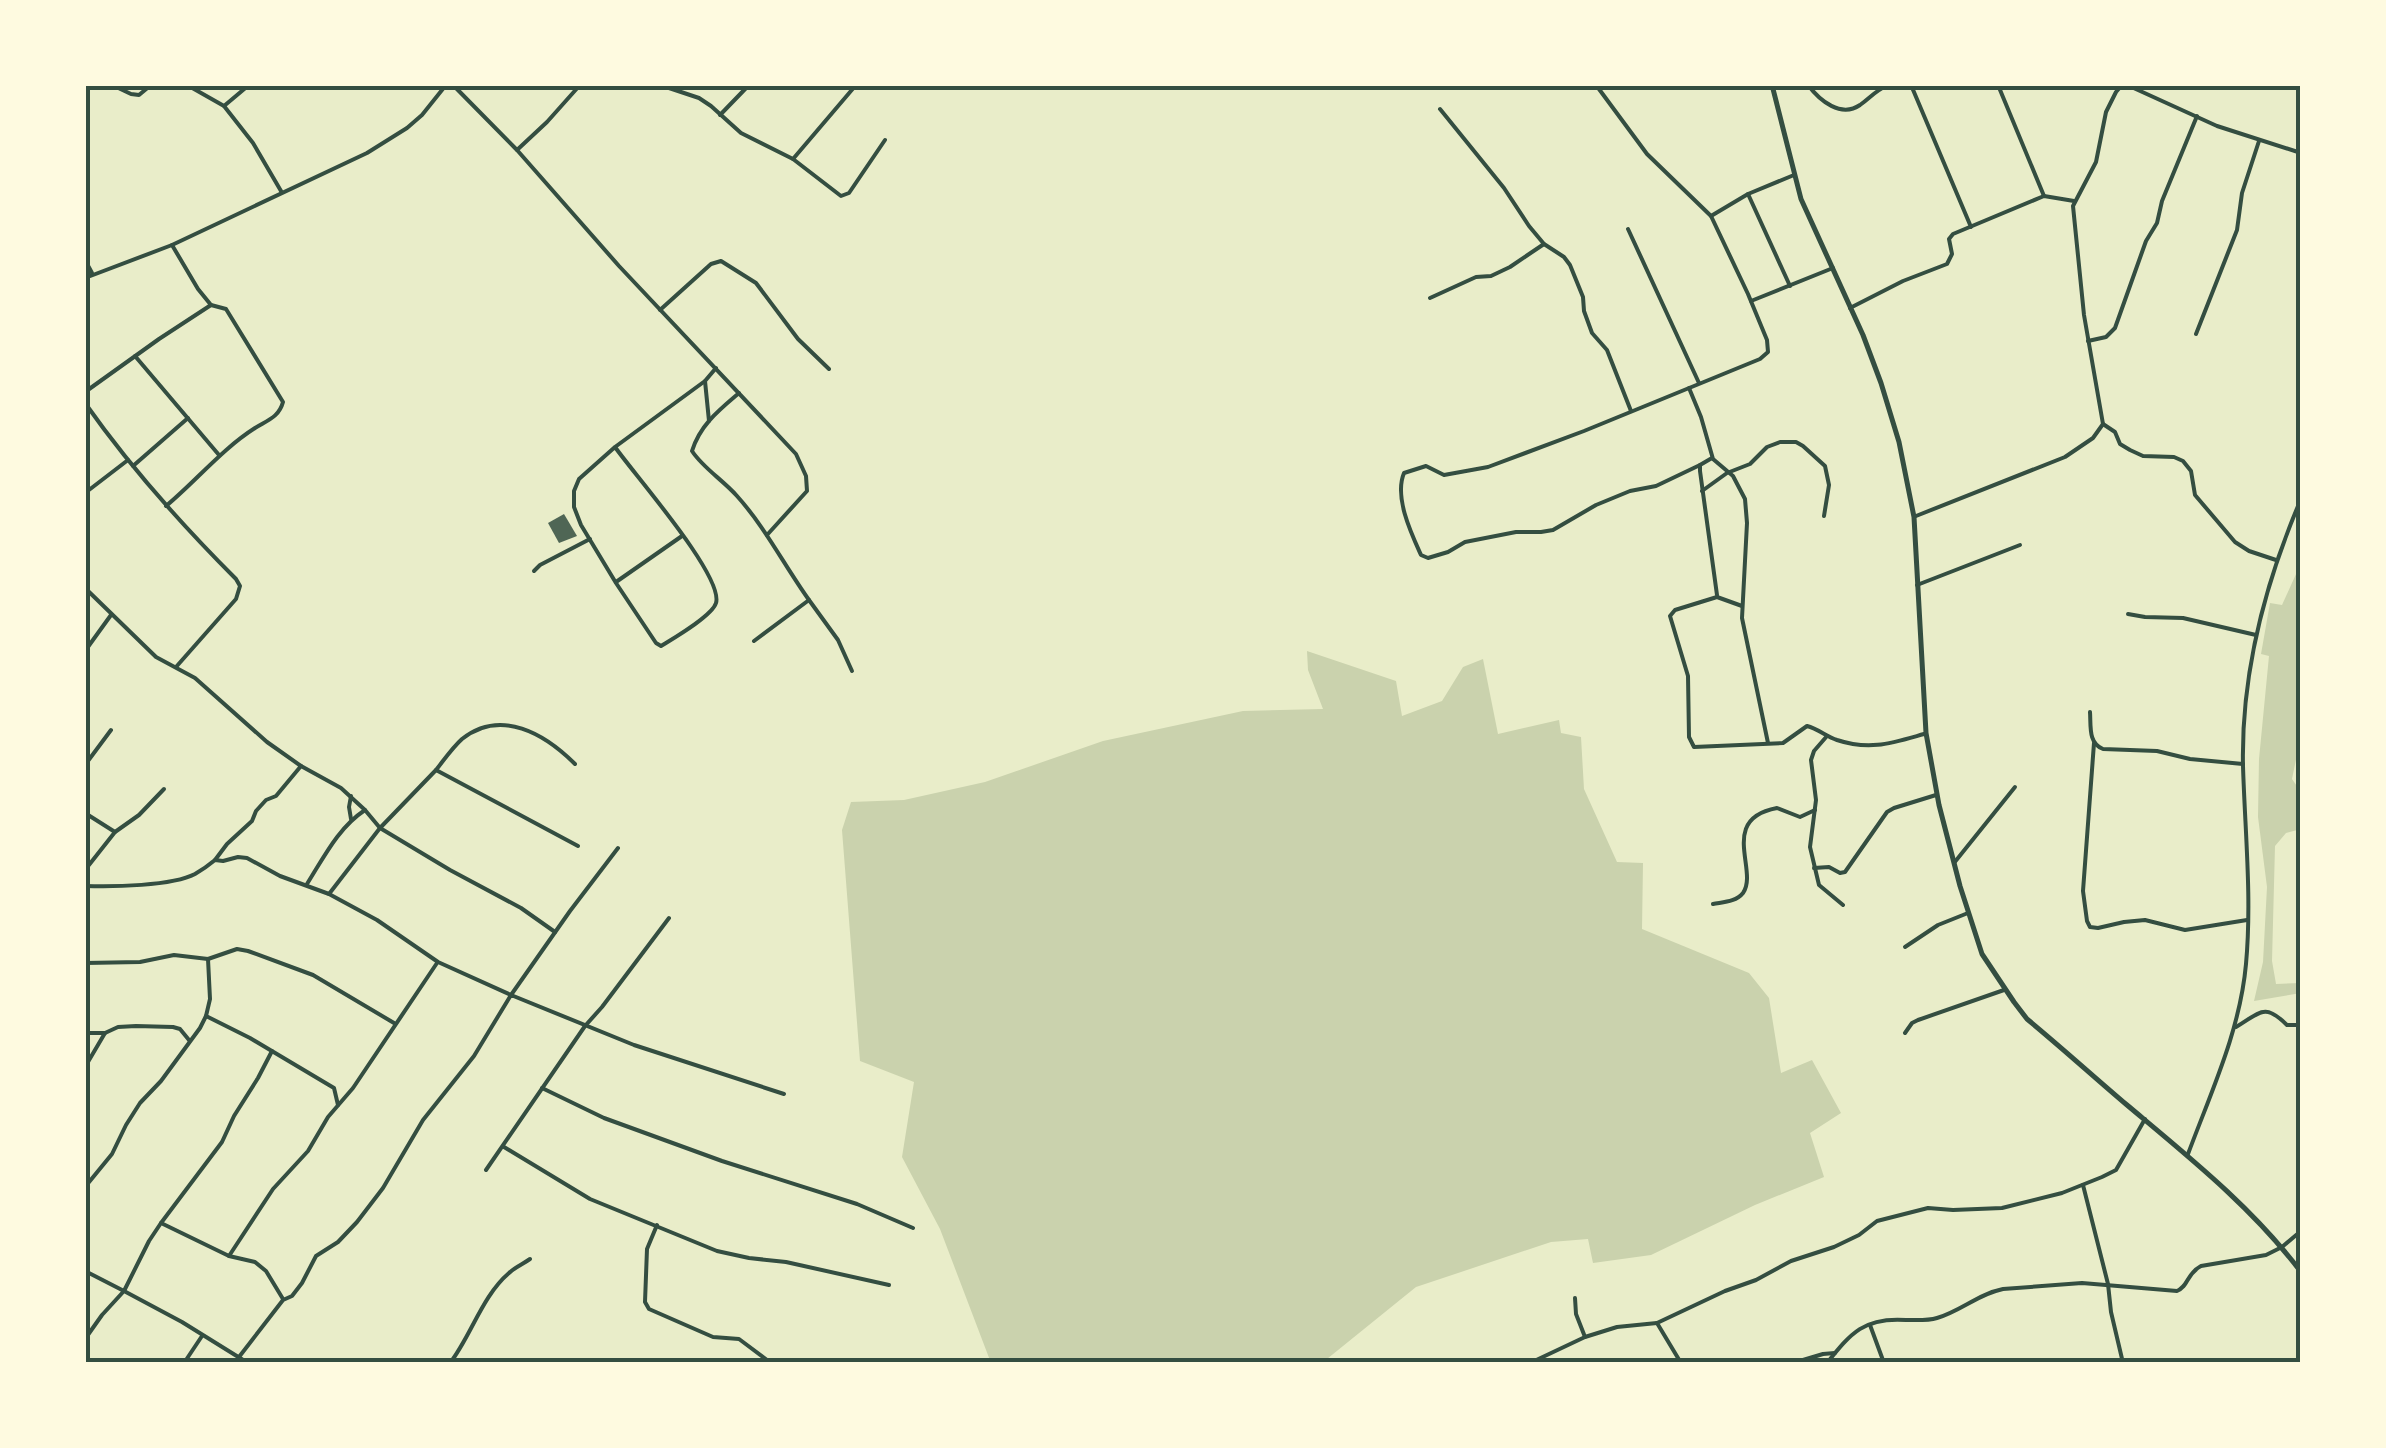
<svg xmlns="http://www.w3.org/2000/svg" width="2386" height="1448" viewBox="0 0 2386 1448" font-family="Quicksand,sans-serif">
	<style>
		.green { fill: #cad2ad }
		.building { fill: #4f6655 }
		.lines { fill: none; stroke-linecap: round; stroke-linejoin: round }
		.minor { stroke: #344e41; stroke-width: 4 }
		.tertiary { stroke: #344e41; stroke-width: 5 }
		.neatline { fill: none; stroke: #344e41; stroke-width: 4 }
	</style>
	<rect width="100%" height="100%" fill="#e9edc9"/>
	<g class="green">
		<path d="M2301 563V735L2292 779 2301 792V829L2286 833 2275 846 2272 961 2276 984 2301 983V993L2254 1001 2263 962 2267 887 2258 817 2259 759 2269 656 2261 654 2270 603 2282 605Z"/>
		<path d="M1307 651 1396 681 1402 716 1442 701 1463 667 1483 659 1498 734 1559 720 1561 733 1581 737 1584 789 1617 862 1643 863 1642 929 1749 973 1769 998 1781 1073 1812 1060 1841 1113 1810 1133 1824 1177 1755 1205 1651 1255 1593 1263 1588 1239 1551 1242 1416 1287 1322 1363H991L940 1229 902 1157 914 1082 860 1061 842 830 851 802 904 800 985 782 1103 741 1243 711 1323 709 1308 670Z"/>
	</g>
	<path class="building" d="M564 514 577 536 559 543 548 523Z"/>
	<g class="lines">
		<g class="minor">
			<path d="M112 85 131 94 139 95 151 85"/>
			<path d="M187 85 224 106 253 143 281 191"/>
			<path d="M453 85 517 150 619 266 796 454 806 476 807 491 767 535"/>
			<path d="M660 85 699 98 711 106 741 133 793 159 841 196 849 193 885 140"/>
			<path d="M1596 85 1647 154 1711 216 1748 294 1767 340 1768 352 1760 359 1584 431 1488 467 1444 475 1426 466 1404 473C1394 497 1411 533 1421 555L1428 558 1448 552 1465 542 1516 532H1541L1553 530 1596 505 1630 491 1656 486 1700 465"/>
			<path d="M1808 85C1820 101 1841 118 1860 105 1871 97 1875 91 1888 85"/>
			<path d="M1911 85 1971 227"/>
			<path d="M1998 85 2044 196"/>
			<path d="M2127 85 2217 126 2301 153"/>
			<path d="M224 106 249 85"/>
			<path d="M1440 109 1504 188 1529 226 1544 244 1564 257 1570 265 1583 297 1584 311 1592 333 1607 350 1631 411"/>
			<path d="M720 115 749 85"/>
			<path d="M517 150 547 122 580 85"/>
			<path d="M793 159 856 85"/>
			<path d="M1748 194 1790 286"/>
			<path d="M1711 216 1748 194 1794 175"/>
			<path d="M1628 229 1699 383"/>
			<path d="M85 260 92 273"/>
			<path d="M85 278 172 245 367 153 407 128 422 115 446 85"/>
			<path d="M2299 292 2301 288"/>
			<path d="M1430 298 1476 277 1491 276 1510 267 1544 244"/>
			<path d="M1751 301 1833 268"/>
			<path d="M1850 308 1903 281 1947 264 1952 254 1949 239 1953 234 2044 196 2074 201"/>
			<path d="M660 310 711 264 721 261 756 283 798 339 829 369"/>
			<path d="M2196 334 2237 230 2242 193 2259 141"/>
			<path d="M2088 341 2106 337 2115 328 2146 241 2157 223 2162 201 2197 116"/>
			<path d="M135 356 219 455"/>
			<path d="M705 381 709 421"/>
			<path d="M1689 388 1701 417 1713 459 1733 476 1745 499 1747 523 1742 618 1768 743"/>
			<path d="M85 392 159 339 211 305 198 289 172 245"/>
			<path d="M739 393C719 410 700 425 692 451 703 468 723 480 737 496 765 527 784 565 809 600L754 641"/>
			<path d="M85 403C130 467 181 524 236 579L240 586 236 599 176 667"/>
			<path d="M2103 424 2115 432 2120 444 2130 450 2143 456 2174 457 2183 461 2191 471 2195 495 2235 542 2249 551 2276 560"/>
			<path d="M615 447C633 473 724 576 716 603 712 616 674 638 661 646L656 643 616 583 581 525 574 507V491L579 479 615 447 705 381 716 368"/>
			<path d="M1712 458 1700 465V471L1717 595"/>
			<path d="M133 466 188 418"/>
			<path d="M1702 491 1727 473 1750 464 1767 447 1780 442H1796L1803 446 1825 466 1829 485 1824 516"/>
			<path d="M85 493 128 460"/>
			<path d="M166 506C196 481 222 449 255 428 268 420 279 417 283 402L226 309 211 305"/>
			<path d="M1916 516 2065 457 2093 438 2103 424 2084 315 2073 206 2096 162 2106 112 2116 92 2122 85"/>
			<path d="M534 571 540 565 590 539"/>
			<path d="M616 582 682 536"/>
			<path d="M1917 585 2020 545"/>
			<path d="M85 588 156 657 195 678 267 742 301 766 276 796 266 800 256 811 252 821 227 844 215 860"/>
			<path d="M809 600 838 640 852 671"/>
			<path d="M1742 606 1717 597 1675 610 1670 616 1688 676 1689 737 1694 747 1783 743 1807 726C1818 729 1826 736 1837 740 1870 751 1892 743 1924 734"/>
			<path d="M2128 614 2145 617 2183 618 2256 635"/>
			<path d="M85 651 111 615"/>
			<path d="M2090 712C2091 726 2088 743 2103 749L2157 751 2190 759 2243 764"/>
			<path d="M1827 736 1814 751 1811 760 1816 800 1810 847 1819 885 1843 905"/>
			<path d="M2094 743 2083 891 2087 921 2090 927 2098 928 2124 922 2145 920 2185 930 2247 920"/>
			<path d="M85 765 111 730"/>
			<path d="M301 766 341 788 365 810 380 828 450 870 521 908 555 932"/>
			<path d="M436 770C444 760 452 748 462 739 501 708 545 734 575 764"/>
			<path d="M85 813 115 832"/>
			<path d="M351 819 349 807 351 796"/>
			<path d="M1954 863 2015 787"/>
			<path d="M1814 868 1829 867 1840 873 1845 872 1887 812 1894 808 1936 795"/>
			<path d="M85 870 115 832 139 815 164 789"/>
			<path d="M307 884C324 857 338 828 365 810"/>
			<path d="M85 886C112 887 172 886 195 874 202 870 209 865 215 860L223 861 238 857 247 858 280 876 329 894 377 920 438 962 511 995 570 911 618 848"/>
			<path d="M329 894 380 828 436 770 578 846"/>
			<path d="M1713 904C1723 902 1736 902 1743 893 1759 871 1718 819 1777 808L1800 817 1815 810"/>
			<path d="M1905 947 1938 925 1968 913"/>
			<path d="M85 963 140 962 174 955 208 959 237 949 248 951 313 975 394 1023"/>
			<path d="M206 1016 250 1038 334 1088 338 1105"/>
			<path d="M2236 1027C2260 1013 2264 1002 2287 1025H2301"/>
			<path d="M85 1033H105L118 1027 136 1026 173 1027 180 1029 189 1040"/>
			<path d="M1905 1033 1912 1023 1918 1020 2004 990"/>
			<path d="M85 1067 105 1033"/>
			<path d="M542 1088 604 1118 722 1161 857 1204 913 1228"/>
			<path d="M504 1147 590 1199 717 1251 749 1258 786 1262 889 1285"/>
			<path d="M2188 1154C2211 1092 2240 1031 2246 964 2252 898 2245 832 2243 766 2241 673 2265 583 2301 499"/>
			<path d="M486 1170 585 1026 602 1007 669 918"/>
			<path d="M2083 1185 2108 1284 2111 1312 2123 1363"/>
			<path d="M85 1187 112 1154 126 1125 140 1103 161 1081 200 1028 206 1016 210 999 208 959"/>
			<path d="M161 1223 222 1142 234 1116 258 1078 272 1051"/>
			<path d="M657 1225 647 1249 645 1302 649 1309 713 1337 739 1339 771 1363"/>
			<path d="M229 1256 273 1189 308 1151 328 1117 353 1088 437 963"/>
			<path d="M85 1271 124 1291 149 1241 161 1223 229 1256 255 1262 266 1271 283 1299"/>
			<path d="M1575 1298 1576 1314 1585 1337"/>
			<path d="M1870 1325 1884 1363"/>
			<path d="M85 1339 102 1315 124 1291 182 1322 248 1363"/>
			<path d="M239 1357 283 1300 292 1296 302 1283 316 1256 338 1242 357 1222 383 1188 423 1120 474 1056 511 995 634 1045 784 1094"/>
			<path d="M85 1362 86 1363"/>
			<path d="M184 1363 202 1336"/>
			<path d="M450 1363C471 1336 482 1296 509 1273 515 1267 523 1264 530 1259"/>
			<path d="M1530 1363 1585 1337 1617 1327 1657 1323"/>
			<path d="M1681 1363 1657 1323 1725 1291 1756 1280 1791 1261 1834 1247 1859 1235 1877 1221 1928 1208 1953 1210 2002 1208 2062 1193 2102 1177 2116 1170 2145 1119"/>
			<path d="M1793 1363 1823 1354 1835 1353"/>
			<path d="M1827 1363C1851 1333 1864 1317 1906 1320 1916 1320 1927 1321 1937 1318 1961 1311 1978 1294 2003 1289L2082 1283 2177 1291C2189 1286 2186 1274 2201 1266L2266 1255 2282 1247 2301 1231"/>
		</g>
		<path class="tertiary" d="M1772 85 1801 199 1863 335 1881 383 1899 442 1914 517 1926 733 1939 805 1960 886 1982 954 2014 1002 2027 1019C2061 1047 2094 1077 2127 1105 2189 1157 2253 1208 2301 1272"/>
	</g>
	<rect width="2386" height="1448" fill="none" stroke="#fefae0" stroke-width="175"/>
	<rect x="88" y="88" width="2210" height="1272" class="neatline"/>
</svg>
